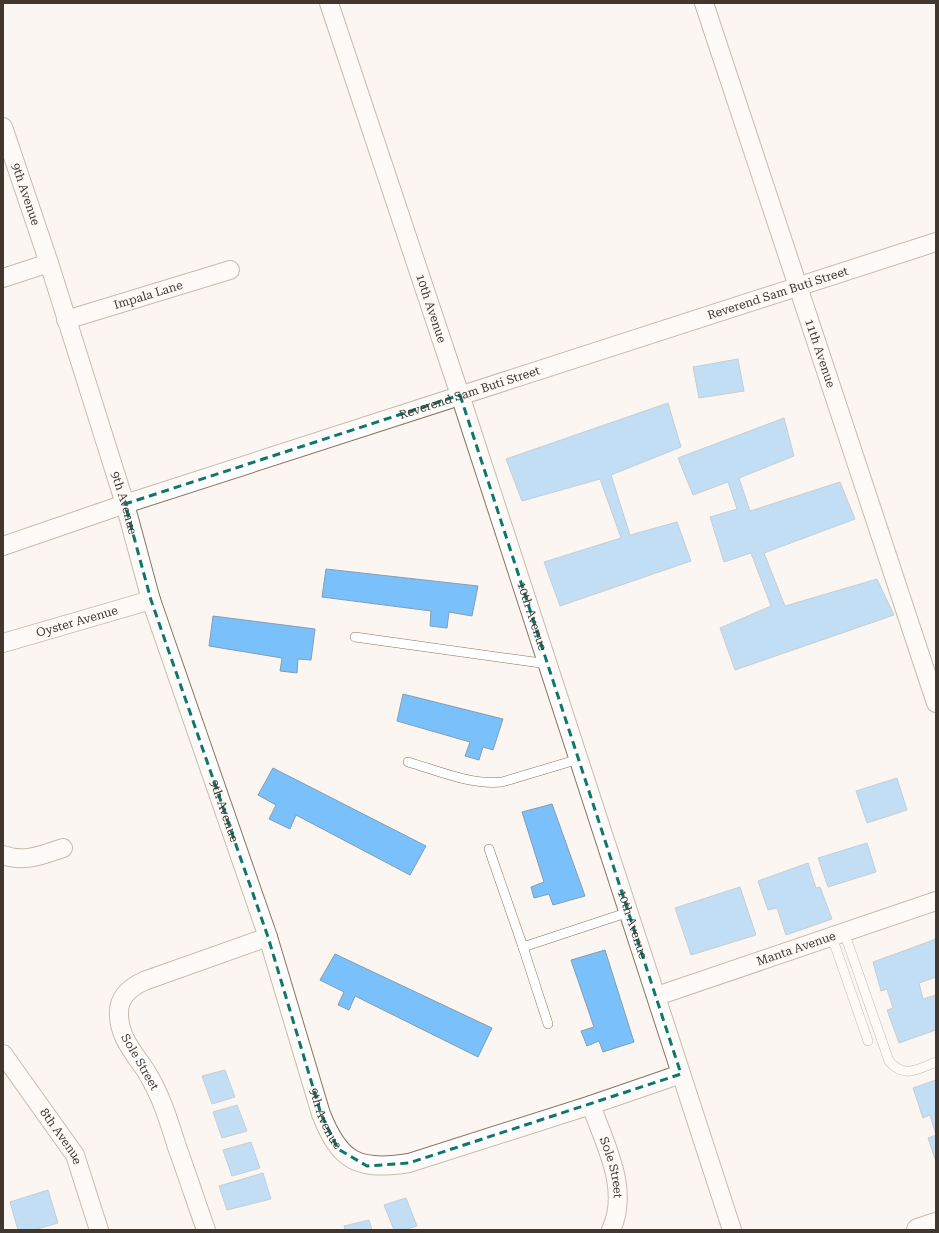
<svg xmlns="http://www.w3.org/2000/svg" width="939" height="1233" viewBox="0 0 939 1233" font-family="'Roboto Serif',serif">
	<style>
		.building { fill: #7ac1fb; stroke: #859db2 }
		.lines { fill: none; stroke-linecap: round; stroke-linejoin: round }
		.lane-casing { stroke: #8a745f; stroke-width: 10 }
		.street-casing { stroke: #8a745f; stroke-width: 20 }
		.secondary-casing { stroke: #8a745f; stroke-width: 24 }
		.lane { stroke: #fff; stroke-width: 9 }
		.street { stroke: #fff; stroke-width: 18 }
		.secondary { stroke: #fff; stroke-width: 22 }
		.marked { fill: none; stroke: #0f766e; stroke-width: 3; stroke-dasharray: 8 5; stroke-linejoin: round }
		.labels { text-anchor: middle; dominant-baseline: central; stroke-width: 3.5; stroke-linejoin: round; paint-order: stroke }
		.street-label { font-size: 12px; fill: #41372e; stroke: #fff }
	</style>
	<rect width="100%" height="100%" fill="#fbf6f1"/>
	<g class="building">
		<path d="M738 359 744 391 699 398 693 367Z"/>
		<path d="M668 403 681 447 611 475 630 535 677 522 691 561 560 606 544 562 621 538 600 479 522 501 506 459Z"/>
		<path d="M784 418 794 456 739 478 750 511 840 482 855 519 764 553 785 606 877 579 894 615 735 670 720 628 771 606 751 553 724 562 710 517 737 509 728 482 693 495 678 458Z"/>
		<path d="M326 569 478 586 472 616 449 612 447 628 430 626 431 611 322 597Z"/>
		<path d="M213 616 315 629 311 660 298 659 297 673 280 671 282 658 209 646Z"/>
		<path d="M403 694 503 719 493 750 483 747 479 760 465 756 470 742 397 721Z"/>
		<path d="M273 768 426 846 410 875 296 815 290 829 269 819 276 805 258 795Z"/>
		<path d="M897 778 907 810 867 823 856 791Z"/>
		<path d="M552 804 585 896 553 905 549 894 534 898 531 887 544 882 522 812Z"/>
		<path d="M867 843 876 872 828 887 818 858Z"/>
		<path d="M808 863 816 888 820 887 832 919 786 935 777 908 768 910 758 881Z"/>
		<path d="M740 887 756 935 691 955 675 908Z"/>
		<path d="M936 939V977L919 983 923 999 936 995V1030L899 1043 887 1010 893 1008 887 989 881 991 873 962Z"/>
		<path d="M605 950 634 1042 603 1052 599 1041 587 1046 581 1031 594 1027 571 960Z"/>
		<path d="M335 954 492 1028 478 1057 355 996 349 1010 338 1005 344 992 320 980Z"/>
		<path d="M225 1070 235 1097 212 1104 202 1076Z"/>
		<path d="M936 1080V1135L930 1115 923 1118 913 1088Z"/>
		<path d="M237 1105 247 1131 222 1138 213 1112Z"/>
		<path d="M936 1135V1162L928 1138Z"/>
		<path d="M251 1142 260 1168 232 1176 223 1150Z"/>
		<path d="M263 1173 271 1199 227 1210 219 1186Z"/>
		<path d="M48 1190 58 1223 34 1230H18L10 1202Z"/>
		<path d="M406 1198 417 1226 404 1230H394L384 1205Z"/>
		<path d="M369 1220 372 1230H345L344 1226Z"/>
	</g>
	<g class="lines">
		<defs>
			<g id="lane">
				<path d="M355 637 548 664"/>
				<path d="M408 762C439 771 470 785 502 782L579 759"/>
				<path d="M489 849 523 947 629 912"/>
				<path d="M844 932 889 1061C904 1079 918 1069 936 1062"/>
				<path d="M832 937 868 1041"/>
				<path d="M523 947 548 1024"/>
			</g>
			<g id="street">
				<path id="s1" d="M329 3 460 395 732 1230"/>
				<path id="s2" d="M704 3 936 703"/>
				<path id="s3" d="M3 127 49 263 125 504 151 600 268 937 321 1114C340 1162 358 1171 409 1163L591 1105 681 1074"/>
				<path d="M3 278 49 263"/>
				<path id="s4" d="M66 320 230 270"/>
				<path id="s5" d="M3 546 125 504 936 242"/>
				<path id="s6" d="M3 643 151 600"/>
				<path d="M3 855C24 863 42 855 63 848"/>
				<path id="s7" d="M657 996 936 901"/>
				<path id="s8" d="M3 1054 75 1155 99 1230"/>
				<path id="s9" d="M591 1105C605 1145 630 1189 611 1230"/>
				<path d="M206 1230C196 1202 187 1174 177 1147 169 1121 161 1095 146 1071 134 1053 118 1036 119 1012 119 996 131 987 144 981L268 937"/>
			</g>
			<path id="secondary" d="M918 1230 936 1224"/>
		</defs>
		<use href="#lane" class="lane-casing"/>
		<use href="#street" class="street-casing"/>
		<use href="#secondary" class="secondary-casing"/>
		<use href="#lane" class="lane"/>
		<use href="#street" class="street"/>
		<use href="#secondary" class="secondary"/>
	</g>
	<path d="M0 0H939V1233H0ZM460 395 681 1074 409 1163 367 1166 338 1149 321 1114 268 937 151 600 125 504Z" fill="#fbf6f1" fill-opacity=".55" fill-rule="evenodd"/>
	<path class="marked" d="M460 395 681 1074 409 1163 367 1166 338 1149 321 1114 268 937 151 600 125 504Z"/>
	<g class="labels">
		<g class="street-label">
			<text stroke="none"><textPath href="#s3" startOffset="71">9th Avenue</textPath></text>
			<text stroke="none"><textPath href="#s5" startOffset="815">Reverend Sam Buti Street</textPath></text>
			<text stroke="none"><textPath href="#s4" startOffset="86">Impala Lane</textPath></text>
			<text stroke="none"><textPath href="#s1" startOffset="322">10th Avenue</textPath></text>
			<text stroke="none"><textPath href="#s2" startOffset="369">11th Avenue</textPath></text>
			<text stroke="none"><textPath href="#s5" startOffset="491">Reverend Sam Buti Street</textPath></text>
			<text stroke="none"><textPath href="#s3" startOffset="395">9th Avenue</textPath></text>
			<text stroke="none"><textPath href="#s1" startOffset="646">10th Avenue</textPath></text>
			<text stroke="none"><textPath href="#s6" startOffset="77">Oyster Avenue</textPath></text>
			<text stroke="none"><textPath href="#s3" startOffset="719">9th Avenue</textPath></text>
			<text stroke="none"><textPath href="#s1" startOffset="970">10th Avenue</textPath></text>
			<text stroke="none"><textPath href="#s7" startOffset="147">Manta Avenue</textPath></text>
			<text transform="translate(140 1062) rotate(60)">Sole Street</text>
			<text stroke="none"><textPath href="#s3" startOffset="1043">9th Avenue</textPath></text>
			<text stroke="none"><textPath href="#s8" startOffset="101">8th Avenue</textPath></text>
			<text stroke="none"><textPath href="#s9" startOffset="66">Sole Street</textPath></text>
		</g>
	</g>
	<rect width="939" height="1233" fill="none" stroke="#41372e" stroke-width="8"/>
</svg>
